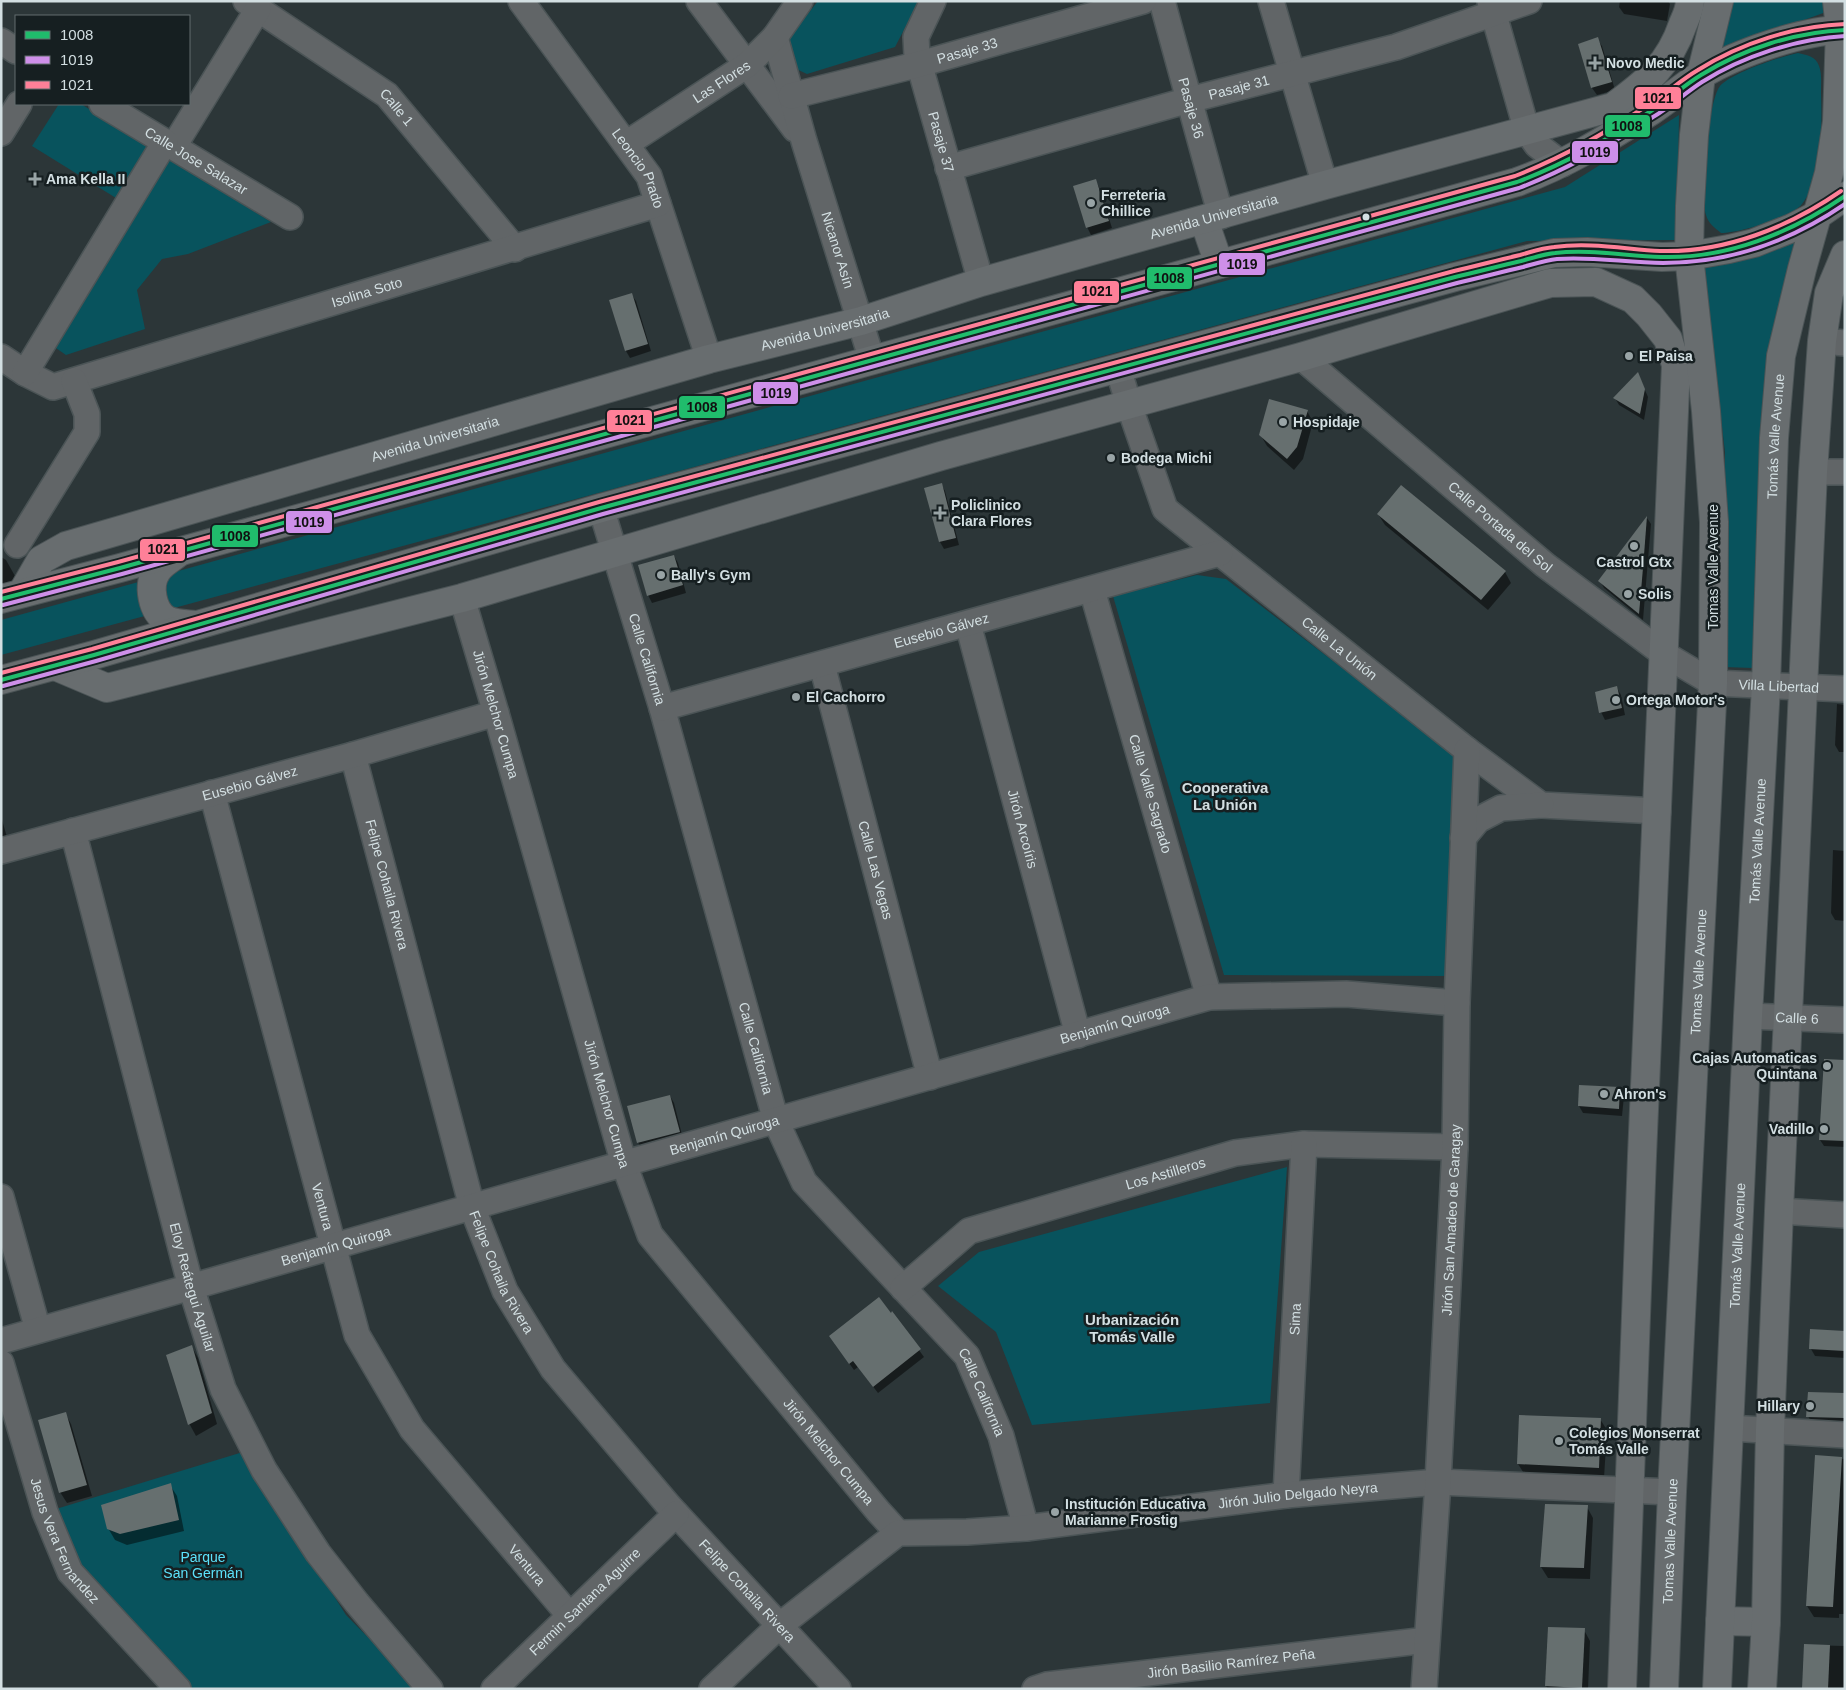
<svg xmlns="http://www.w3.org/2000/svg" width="1846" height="1690" viewBox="0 0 1846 1690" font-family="Helvetica,sans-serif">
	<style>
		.green { fill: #08535d }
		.shadow { fill: #0007 }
		.building { fill: #666f6f }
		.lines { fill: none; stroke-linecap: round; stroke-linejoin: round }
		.minor-casing { stroke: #4b5456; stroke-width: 28 }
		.major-casing { stroke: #4b5456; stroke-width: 30 }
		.minor { stroke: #616567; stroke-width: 25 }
		.major { stroke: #686d6f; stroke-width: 28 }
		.bus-1-casing { stroke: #161f21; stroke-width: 8 }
		.bus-2-casing { stroke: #161f21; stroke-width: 8 }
		.bus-3-casing { stroke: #161f21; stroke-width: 8 }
		.bus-1 { stroke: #20bc6c; stroke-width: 4 }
		.bus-2 { stroke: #ce8fe9; stroke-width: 4 }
		.bus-3 { stroke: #ff8098; stroke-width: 4 }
		.poi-dot { fill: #99a4a6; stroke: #161f21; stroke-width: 2 }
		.bus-dot { fill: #d3dfe2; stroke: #161f21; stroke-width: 2 }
		.labels { text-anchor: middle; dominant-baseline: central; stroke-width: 5; stroke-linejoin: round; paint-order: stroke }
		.street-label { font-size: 14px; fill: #d3dfe2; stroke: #161f21 }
		.poi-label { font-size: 14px; font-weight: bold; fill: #d3dfe2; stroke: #161f21; text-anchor: start }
		.park-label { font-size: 14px; fill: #5ce2fb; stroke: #161f21 }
		.neighbourhood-label { font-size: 15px; font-weight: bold; fill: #d3dfe2; stroke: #161f21 }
		.line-badge { stroke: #161f21; stroke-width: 2 }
		.pale-badge-label { font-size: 14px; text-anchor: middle; font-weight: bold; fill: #111 }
	</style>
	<rect width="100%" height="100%" fill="#2c3638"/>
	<g class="green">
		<path d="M818 1H919L895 47 807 74 773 58Z"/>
		<path d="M1729 1H1825L1826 12 1719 51Z"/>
		<path d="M1798 53C1806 55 1816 56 1819 66 1822 73 1821 84 1821 92 1822 124 1823 178 1802 204 1791 218 1739 233 1721 233 1715 228 1708 223 1706 215 1700 197 1708 100 1720 86 1732 73 1779 57 1798 53Z"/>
		<path d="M59 104H81L148 146 116 198 32 146Z"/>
		<path d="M1679 115 1677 240 1527 241 1 655V620L1565 187Z"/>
		<path d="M165 156 271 222 188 254 162 259 137 290 145 329 66 355 50 344Z"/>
		<path d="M1797 238 1758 546 1753 668 1724 667 1725 452 1703 267Z"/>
		<path d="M1197 575 1226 579 1456 755 1452 976 1224 975 1113 596Z"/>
		<path d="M1287 1167 1270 1403 1032 1425 996 1332 938 1286 979 1252Z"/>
		<path d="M243 1452 346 1615 419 1689H188L79 1572 56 1509Z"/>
	</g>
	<g class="shadow">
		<path d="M1620 1H1668L1670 4 1667 21 1624 14 1619 7Z"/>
		<path d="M1597 39 1602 46 1615 90 1597 95 1592 88 1579 44Z"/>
		<path d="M1095 180 1099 187 1112 228 1091 235 1087 227Z"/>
		<path d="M631 294 636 301 651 351 630 358 626 351 611 301Z"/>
		<path d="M1638 374 1648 397 1644 420 1619 405 1615 398Z"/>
		<path d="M1307 411 1313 422 1303 459 1294 470 1267 446 1260 434Z"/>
		<path d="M941 484 945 491 959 545 944 549 940 542Z"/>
		<path d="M1378 514 1505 572 1511 583 1488 610 1385 525Z"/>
		<path d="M1647 518 1651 524 1643 620 1604 588 1600 581Z"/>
		<path d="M674 556 678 563 686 593 652 603 648 595Z"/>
		<path d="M1 557 6 560 15 576 19 590 1 595Z"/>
		<path d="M1617 688 1621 695 1625 715 1605 720 1601 712Z"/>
		<path d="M1837 704 1845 705V752H1839L1835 745Z"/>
		<path d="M1 816 8 841 1 843Z"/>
		<path d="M1833 850 1845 851V921L1835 920 1831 913Z"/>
		<path d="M1845 1062V1147L1824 1146 1820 1140Z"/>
		<path d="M1580 1086 1619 1088 1624 1096 1622 1116 1583 1113 1579 1106Z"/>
		<path d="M670 1096 674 1103 683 1139 642 1150 638 1142Z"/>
		<path d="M892 1313 924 1357 878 1393 858 1367 854 1370 835 1344Z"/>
		<path d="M1845 1332V1358L1815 1356 1811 1349Z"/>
		<path d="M192 1347 198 1358 217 1424 196 1436 190 1425 167 1355Z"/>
		<path d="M1845 1395V1425L1812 1424 1808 1416Z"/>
		<path d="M65 1413 71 1424 92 1496 67 1503 60 1492Z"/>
		<path d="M1600 1419 1607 1430 1604 1478 1525 1475 1518 1464Z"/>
		<path d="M1816 1457 1845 1459V1614H1839V1618L1814 1617 1807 1606Z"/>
		<path d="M170 1485 177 1496 184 1531 127 1545 115 1540 108 1528Z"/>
		<path d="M1587 1507 1593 1518 1590 1579 1548 1578 1541 1567Z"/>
		<path d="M1584 1630 1590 1641 1588 1689H1548L1546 1686Z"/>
		<path d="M1805 1645 1845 1646V1689H1803Z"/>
	</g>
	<g class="building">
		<path d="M1598 37 1612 82 1591 88 1578 44Z"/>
		<path d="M1096 179 1109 221 1086 228 1073 186Z"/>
		<path d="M632 293 648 344 625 351 609 300Z"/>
		<path d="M1638 372 1645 389 1640 414 1613 398Z"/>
		<path d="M1269 399 1308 410 1297 447 1287 459 1259 435Z"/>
		<path d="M942 483 956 538 939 542 924 488Z"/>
		<path d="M1401 485 1506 571 1481 600 1377 514Z"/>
		<path d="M1647 516 1643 568 1639 614 1598 581Z"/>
		<path d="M674 555 683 585 647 596 638 565Z"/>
		<path d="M1617 686 1622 708 1599 713 1595 692Z"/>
		<path d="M1824 1059 1845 1060V1141L1819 1140Z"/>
		<path d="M1579 1085 1620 1087 1619 1109 1578 1106Z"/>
		<path d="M670 1095 680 1132 637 1143 627 1106Z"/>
		<path d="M879 1297 891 1313 892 1311 921 1349 873 1387 853 1361 849 1364 829 1336Z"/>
		<path d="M1810 1329 1845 1331V1351L1809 1349Z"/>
		<path d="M192 1345 212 1413 188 1425 166 1355Z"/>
		<path d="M1808 1392 1845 1393V1418L1806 1417Z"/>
		<path d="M66 1412 87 1485 59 1493 38 1420Z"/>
		<path d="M1519 1415 1601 1418 1599 1468 1517 1464Z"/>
		<path d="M1815 1455 1842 1457 1833 1607 1806 1606Z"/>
		<path d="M171 1483 179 1520 120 1534 107 1529 101 1505Z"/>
		<path d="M1545 1504 1588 1505 1584 1568 1540 1567Z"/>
		<path d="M1548 1627 1585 1628 1582 1688 1545 1686Z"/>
		<path d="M1804 1644 1830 1645 1828 1689H1802Z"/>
	</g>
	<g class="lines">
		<defs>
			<g id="minor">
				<path id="s1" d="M246 1 387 95 515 249"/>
				<path id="s2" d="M521 1 649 176 709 359"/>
				<path d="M699 1 795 129"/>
				<path id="s3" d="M933 1 916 37 917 56 981 282"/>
				<path id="s4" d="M1162 1 1221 216"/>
				<path d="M1271 1 1325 185"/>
				<path d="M1490 1 1527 131 1537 145 1562 164"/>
				<path id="s5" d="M775 37 804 141 872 360"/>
				<path d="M1 41 16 51"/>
				<path id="s6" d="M791 96 920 64 1143 1"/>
				<path id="s7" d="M102 104 290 217"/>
				<path d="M1 133 19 104"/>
				<path id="s8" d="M626 144 747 65 775 37 800 1"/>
				<path d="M174 146 258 9"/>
				<path id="s9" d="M948 168 1189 100 1396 47 1529 1"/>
				<path d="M1822 341 1845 343"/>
				<path id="s10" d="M1 357 25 373 53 387 658 204"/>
				<path id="s11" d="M1301 357 1545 565 1664 654 1713 683 1845 689"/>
				<path id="s12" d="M1118 368 1129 405 1165 509 1171 514 1467 750 1541 805 1658 811"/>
				<path d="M25 373 165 142"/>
				<path d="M1813 472H1845"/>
				<path id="s13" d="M601 508 662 708 776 1121 804 1182 967 1356 1001 1436 1026 1528"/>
				<path d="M17 545 87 432V414L74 381"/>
				<path id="s14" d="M1092 590 1209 997"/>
				<path id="s15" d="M462 598 496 713 624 1164 650 1235 878 1511 898 1533"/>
				<path id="s16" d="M968 624 1078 1035"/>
				<path id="s17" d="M822 665 930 1077"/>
				<path id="s18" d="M662 708 1220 553"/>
				<path id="s19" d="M353 755 472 1207 505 1291 553 1369 669 1506 838 1689"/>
				<path id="s20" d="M212 793 357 1335 412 1429 570 1616"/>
				<path id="s21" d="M73 831 191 1287 223 1389 264 1470 318 1553 357 1603 430 1689"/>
				<path d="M1463 838 1478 820 1501 808 1541 805"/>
				<path id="s22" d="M1 851 353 755 496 713"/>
				<path id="s23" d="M1748 1016 1845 1020"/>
				<path d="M1 1197 38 1330"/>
				<path d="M1779 1211 1845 1215"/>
				<path id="s24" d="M903 1288 969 1231 1235 1153 1304 1144 1455 1147"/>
				<path id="s25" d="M1 1341 1209 997 1346 994 1457 1003"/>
				<path id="s26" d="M1 1363 45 1512 70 1572 178 1689"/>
				<path d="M1729 1428 1845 1435"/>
				<path id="s27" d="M1286 1495 1304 1144"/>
				<path id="s28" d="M494 1689 676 1514"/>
				<path id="s29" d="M712 1689 779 1626 898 1533 967 1532 1026 1528 1286 1495 1438 1482 1672 1492"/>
				<path id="s30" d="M1035 1689 1047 1685 1427 1640"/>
				<path id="s31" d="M1424 1689 1438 1482 1455 1147 1457 1003 1467 750"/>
			</g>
			<g id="major">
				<path d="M1204 220 1219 264"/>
				<path d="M178 553C172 558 161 564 157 571 147 585 152 612 167 620 175 624 186 624 195 625"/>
				<path id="s32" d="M22 593 41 560 66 546 709 359 861 321 981 282 1325 185 1613 107C1647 82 1669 65 1683 24 1686 17 1690 9 1690 1"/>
				<path d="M1 599 120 568 1517 182C1565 165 1608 138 1651 111 1668 100 1683 86 1701 75 1735 54 1805 29 1845 30"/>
				<path d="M55 666 107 688 462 598 941 456 1301 357 1550 283 1596 282 1633 299 1649 315 1668 339 1676 365 1642 1156 1622 1689"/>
				<path d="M1 680 94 655 601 508 1455 277 1554 253 1587 252 1662 257 1689 256 1729 249 1754 243 1792 228 1819 214 1845 196"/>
				<path d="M1720 1621 1766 1622"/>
				<path id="s33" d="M1664 1689 1672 1492 1713 683 1714 522 1706 411 1689 256 1690 206 1694 135 1701 75 1719 1"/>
				<path id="s34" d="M1717 1689 1748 1016 1766 686 1774 438 1781 356 1802 269 1829 173 1837 122 1840 29 1837 1"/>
				<path d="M1762 1689 1766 1622 1770 1430 1779 1211 1813 472 1822 341 1829 293 1845 255"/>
			</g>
		</defs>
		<use href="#minor" class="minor-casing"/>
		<use href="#major" class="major-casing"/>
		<use href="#minor" class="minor"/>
		<use href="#major" class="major"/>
		<defs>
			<g id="bus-1">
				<path d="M1 599 120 568 1517 182C1565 164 1609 139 1651 111 1668 100 1683 86 1701 75 1743 49 1795 32 1845 30"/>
				<path d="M1 680 94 655 601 508 1455 277C1477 272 1499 266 1521 261 1532 258 1544 254 1555 253 1590 249 1626 256 1661 257 1727 259 1791 233 1845 196"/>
			</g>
			<g id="bus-2">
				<path d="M3 605 122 574 1519 188C1566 170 1610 145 1653 117 1670 107 1685 93 1702 82 1743 56 1796 39 1845 36"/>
				<path d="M3 686 96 661 603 514 1457 283C1479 278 1501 272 1523 267 1534 264 1546 260 1557 259 1592 256 1627 263 1663 263 1729 263 1791 241 1845 204"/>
			</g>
			<g id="bus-3">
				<path d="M1 592 118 562 1515 176C1561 158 1604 134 1645 107 1664 96 1679 81 1698 70 1741 43 1794 26 1845 24"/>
				<path d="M1 673 92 649 599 502 1454 271C1476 266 1498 260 1520 255 1531 252 1542 248 1554 247 1589 242 1625 249 1660 251 1725 253 1789 227 1841 191"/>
			</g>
		</defs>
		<use href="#bus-1" class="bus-1-casing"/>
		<use href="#bus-2" class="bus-2-casing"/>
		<use href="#bus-3" class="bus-3-casing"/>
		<use href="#bus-1" class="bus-1"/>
		<use href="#bus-2" class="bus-2"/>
		<use href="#bus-3" class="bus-3"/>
	</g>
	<g class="poi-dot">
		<path d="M1592.5 55.5h5v5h5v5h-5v5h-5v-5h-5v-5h5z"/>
		<path d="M32.5 171.5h5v5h5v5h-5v5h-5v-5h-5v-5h5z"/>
		<circle cx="1091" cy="203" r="5"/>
		<circle cx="1629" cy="356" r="5"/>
		<circle cx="1283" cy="422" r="5"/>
		<circle cx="1111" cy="458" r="5"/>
		<path d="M937.5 505.5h5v5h5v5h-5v5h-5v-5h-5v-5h5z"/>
		<circle cx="1634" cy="546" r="5"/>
		<circle cx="661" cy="575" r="5"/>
		<circle cx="1628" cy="594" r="5"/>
		<circle cx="796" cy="697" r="5"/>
		<circle cx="1616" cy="700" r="5"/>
		<circle cx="1827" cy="1066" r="5"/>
		<circle cx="1604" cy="1094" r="5"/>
		<circle cx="1824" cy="1129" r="5"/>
		<circle cx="1810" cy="1406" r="5"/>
		<circle cx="1559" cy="1441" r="5"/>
		<circle cx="1055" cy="1512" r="5"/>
	</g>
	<circle class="bus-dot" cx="1366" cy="217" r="4.5"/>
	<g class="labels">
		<g class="street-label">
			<text stroke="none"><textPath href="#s6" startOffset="182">Pasaje 33</textPath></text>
			<text stroke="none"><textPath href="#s8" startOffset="114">Las Flores</textPath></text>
			<text stroke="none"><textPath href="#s9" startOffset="302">Pasaje 31</textPath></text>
			<text stroke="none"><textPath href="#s1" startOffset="185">Calle 1</textPath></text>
			<text stroke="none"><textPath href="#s4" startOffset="111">Pasaje 36</textPath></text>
			<text stroke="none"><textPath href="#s3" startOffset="148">Pasaje 37</textPath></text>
			<text stroke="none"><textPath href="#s7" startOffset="110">Calle Jose Salazar</textPath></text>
			<text stroke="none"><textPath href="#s2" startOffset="205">Leoncio Prado</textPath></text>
			<text stroke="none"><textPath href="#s32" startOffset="1261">Avenida Universitaria</textPath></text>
			<text stroke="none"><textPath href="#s5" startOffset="222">Nicanor Asín</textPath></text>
			<text stroke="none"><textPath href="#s10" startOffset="388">Isolina Soto</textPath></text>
			<text stroke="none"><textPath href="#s32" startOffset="856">Avenida Universitaria</textPath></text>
			<text stroke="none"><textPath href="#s34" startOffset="1254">Tomás Valle Avenue</textPath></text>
			<text stroke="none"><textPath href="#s32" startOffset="451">Avenida Universitaria</textPath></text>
			<text stroke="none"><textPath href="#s11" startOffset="262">Calle Portada del Sol</textPath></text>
			<text transform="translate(1713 567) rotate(-90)">Tomas Valle Avenue</text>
			<text stroke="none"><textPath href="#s18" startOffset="290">Eusebio Gálvez</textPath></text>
			<text stroke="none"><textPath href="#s12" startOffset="372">Calle La Unión</textPath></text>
			<text stroke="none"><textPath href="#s13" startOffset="158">Calle California</textPath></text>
			<text stroke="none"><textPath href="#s11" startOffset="592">Villa Libertad</textPath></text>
			<text stroke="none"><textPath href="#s15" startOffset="121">Jirón Melchor Cumpa</textPath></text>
			<text stroke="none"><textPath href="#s22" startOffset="258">Eusebio Gálvez</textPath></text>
			<text stroke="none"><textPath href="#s14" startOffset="212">Calle Valle Sagrado</textPath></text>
			<text stroke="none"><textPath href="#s16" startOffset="212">Jirón Arcoíris</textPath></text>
			<text stroke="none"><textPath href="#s34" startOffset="849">Tomás Valle Avenue</textPath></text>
			<text stroke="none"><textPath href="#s17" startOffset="212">Calle Las Vegas</textPath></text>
			<text stroke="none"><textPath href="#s19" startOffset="134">Felipe Cohaila Rivera</textPath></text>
			<text stroke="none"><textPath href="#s33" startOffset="718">Tomas Valle Avenue</textPath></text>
			<text stroke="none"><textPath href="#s23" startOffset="49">Calle 6</textPath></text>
			<text stroke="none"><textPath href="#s25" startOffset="1158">Benjamín Quiroga</textPath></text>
			<text stroke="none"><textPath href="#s13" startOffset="562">Calle California</textPath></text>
			<text stroke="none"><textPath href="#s15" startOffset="526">Jirón Melchor Cumpa</textPath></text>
			<text stroke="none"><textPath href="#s25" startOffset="752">Benjamín Quiroga</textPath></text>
			<text stroke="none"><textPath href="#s24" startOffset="292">Los Astilleros</textPath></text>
			<text stroke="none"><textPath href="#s20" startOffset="428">Ventura</textPath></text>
			<text stroke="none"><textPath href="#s31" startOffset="470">Jirón San Amadeo de Garagay</textPath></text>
			<text stroke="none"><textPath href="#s25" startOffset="348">Benjamín Quiroga</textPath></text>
			<text stroke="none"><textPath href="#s34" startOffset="444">Tomás Valle Avenue</textPath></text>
			<text stroke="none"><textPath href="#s19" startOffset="539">Felipe Cohaila Rivera</textPath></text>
			<text stroke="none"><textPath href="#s21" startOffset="472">Eloy Reátegui Aguilar</textPath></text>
			<text stroke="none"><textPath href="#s27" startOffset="176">Sima</textPath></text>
			<text stroke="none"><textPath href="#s13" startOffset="982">Calle California</textPath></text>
			<text stroke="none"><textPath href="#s15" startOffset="945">Jirón Melchor Cumpa</textPath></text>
			<text stroke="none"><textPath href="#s29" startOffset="645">Jirón Julio Delgado Neyra</textPath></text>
			<text stroke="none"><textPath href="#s26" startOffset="190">Jesus Vera Fernandez</textPath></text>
			<text stroke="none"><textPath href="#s33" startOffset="148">Tomas Valle Avenue</textPath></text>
			<text stroke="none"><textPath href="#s20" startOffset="848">Ventura</textPath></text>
			<text stroke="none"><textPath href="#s19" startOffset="944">Felipe Cohaila Rivera</textPath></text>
			<text stroke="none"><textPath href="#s28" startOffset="126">Fermin Santana Aguirre</textPath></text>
			<text stroke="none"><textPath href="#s30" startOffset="198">Jirón Basilio Ramírez Peña</textPath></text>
		</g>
		<g class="poi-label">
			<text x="1606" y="63">Novo Medic</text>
			<text x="46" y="179">Ama Kella II</text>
			<text x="1101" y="195">Ferreteria<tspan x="1101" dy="16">Chillice</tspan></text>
			<text x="1639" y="356">El Paisa</text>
			<text x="1293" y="422">Hospidaje</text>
			<text x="1121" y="458">Bodega Michi</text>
			<text x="951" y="505">Policlinico<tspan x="951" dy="16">Clara Flores</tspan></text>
			<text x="1634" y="562" text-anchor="middle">Castrol Gtx</text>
			<text x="671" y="575">Bally's Gym</text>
			<text x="1638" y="594">Solis</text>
			<text x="806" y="697">El Cachorro</text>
			<text x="1626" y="700">Ortega Motor's</text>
			<text x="1817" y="1058" text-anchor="end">Cajas Automaticas<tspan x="1817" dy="16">Quintana</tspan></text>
			<text x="1614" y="1094">Ahron's</text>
			<text x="1814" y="1129" text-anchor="end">Vadillo</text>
			<text x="1800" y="1406" text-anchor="end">Hillary</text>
			<text x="1569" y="1433">Colegios Monserrat<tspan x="1569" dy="16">Tomás Valle</tspan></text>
			<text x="1065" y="1504">Institución Educativa<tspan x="1065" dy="16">Marianne Frostig</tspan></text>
		</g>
		<g class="park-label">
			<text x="203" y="1557">Parque<tspan x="203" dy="16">San Germán</tspan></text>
		</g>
		<g class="neighbourhood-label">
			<text x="1225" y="787">Cooperativa<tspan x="1225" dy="17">La Unión</tspan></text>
			<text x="1132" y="1319">Urbanización<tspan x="1132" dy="17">Tomás Valle</tspan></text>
		</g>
	</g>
	<g class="line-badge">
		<rect x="1634" y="86" width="48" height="24" rx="5" fill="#ff8098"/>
		<rect x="1604" y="114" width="47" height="24" rx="5" fill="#20bc6c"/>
		<rect x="1571" y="140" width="48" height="24" rx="5" fill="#ce8fe9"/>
		<rect x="1218" y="252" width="48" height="24" rx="5" fill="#ce8fe9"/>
		<rect x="1146" y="266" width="47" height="24" rx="5" fill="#20bc6c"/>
		<rect x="1073" y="280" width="47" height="24" rx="5" fill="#ff8098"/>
		<rect x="752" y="381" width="47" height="24" rx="5" fill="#ce8fe9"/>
		<rect x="678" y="395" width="48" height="24" rx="5" fill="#20bc6c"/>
		<rect x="606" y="409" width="47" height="24" rx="5" fill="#ff8098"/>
		<rect x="285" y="510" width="48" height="24" rx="5" fill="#ce8fe9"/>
		<rect x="211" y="524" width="48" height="24" rx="5" fill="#20bc6c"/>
		<rect x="139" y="538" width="47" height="24" rx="5" fill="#ff8098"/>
	</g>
	<g class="pale-badge-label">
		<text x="1658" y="103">1021</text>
		<text x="1627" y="131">1008</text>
		<text x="1595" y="157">1019</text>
		<text x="1242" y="269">1019</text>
		<text x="1169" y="283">1008</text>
		<text x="1097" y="296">1021</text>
		<text x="776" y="398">1019</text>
		<text x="702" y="412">1008</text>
		<text x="630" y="425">1021</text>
		<text x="309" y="527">1019</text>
		<text x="235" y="541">1008</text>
		<text x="163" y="554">1021</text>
	</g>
	<rect width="1846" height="1690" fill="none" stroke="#d3dfe2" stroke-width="5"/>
	<rect x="15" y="15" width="175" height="90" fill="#161f21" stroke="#626c6e"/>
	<rect x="25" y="31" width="25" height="8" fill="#20bc6c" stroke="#626c6e"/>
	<text x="60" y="40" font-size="15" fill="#d3dfe2">1008</text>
	<rect x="25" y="56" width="25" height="8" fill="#ce8fe9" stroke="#626c6e"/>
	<text x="60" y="65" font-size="15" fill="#d3dfe2">1019</text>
	<rect x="25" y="81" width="25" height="8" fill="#ff8098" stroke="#626c6e"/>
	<text x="60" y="90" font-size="15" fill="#d3dfe2">1021</text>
</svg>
